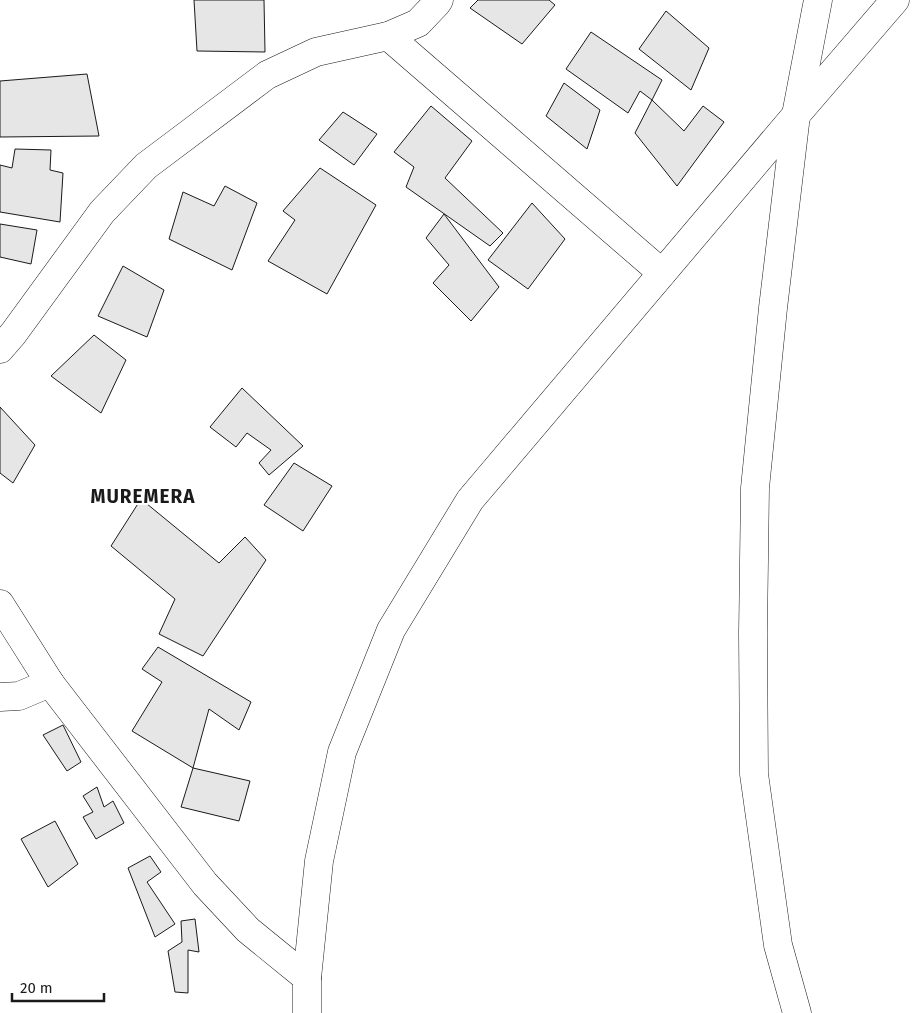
<svg xmlns="http://www.w3.org/2000/svg" width="920" height="1013" viewBox="0 0 920 1013" font-family="'Fira Sans',sans-serif">
	<style>
		.building { fill: #e6e6e6; stroke: #1a1a1a }
		.lines { fill: none; stroke-linecap: round; stroke-linejoin: round }
		.minor-casing { stroke: #1a1a1a; stroke-width: 29 }
		.major-casing { stroke: #1a1a1a; stroke-width: 29 }
		.minor { stroke: #fff; stroke-width: 28 }
		.major { stroke: #fff; stroke-width: 28 }
		.labels { text-anchor: middle; dominant-baseline: central; stroke-width: 4; stroke-linejoin: round; paint-order: stroke }
		.district-label { font-size: 19px; font-weight: bold; letter-spacing: 1px; fill: #1a1a1a; stroke: #fff }
	</style>
	<rect width="100%" height="100%" fill="#fff"/>
	<g class="building">
		<path d="M194 0H264L265 52 197 51Z"/>
		<path d="M478 0H549L555 5 522 44 470 8Z"/>
		<path d="M666 11 709 48 691 90 639 49Z"/>
		<path d="M591 32 662 80 652 100 640 91 628 113 566 69Z"/>
		<path d="M87 74 99 136 0 137V81Z"/>
		<path d="M564 83 600 110 587 149 546 116Z"/>
		<path d="M652 100 684 131 703 106 724 122 677 186 635 133Z"/>
		<path d="M431 106 472 141 445 178 503 233 490 246 406 187 414 167 394 152Z"/>
		<path d="M343 112 377 134 354 165 319 140Z"/>
		<path d="M15 149 51 150 50 170 63 173 60 222 0 212V165L12 168Z"/>
		<path d="M320 168 376 205 327 294 268 261 295 220 283 211Z"/>
		<path d="M225 186 257 203 232 270 169 239 183 192 214 206Z"/>
		<path d="M532 203 565 239 528 289 488 260Z"/>
		<path d="M444 214 499 287 471 321 433 283 449 265 426 238Z"/>
		<path d="M0 224 37 230 31 264 0 257Z"/>
		<path d="M123 266 164 290 147 337 98 316Z"/>
		<path d="M94 335 126 360 101 413 51 376Z"/>
		<path d="M242 388 303 446 269 475 259 463 271 450 247 433 236 447 210 427Z"/>
		<path d="M0 407 35 445 13 483 0 473Z"/>
		<path d="M294 463 332 486 303 531 264 505Z"/>
		<path d="M141 499 219 563 245 537 266 560 203 656 159 634 175 599 111 546Z"/>
		<path d="M158 647 251 702 239 730 209 709 193 768 132 731 162 682 142 669Z"/>
		<path d="M63 725 81 762 67 771 43 735Z"/>
		<path d="M193 768 250 781 239 821 181 807Z"/>
		<path d="M97 787 104 807 113 801 124 823 96 839 83 817 93 812 83 796Z"/>
		<path d="M55 821 78 864 48 887 21 839Z"/>
		<path d="M150 856 161 872 147 882 175 924 155 937 128 868Z"/>
		<path d="M195 919 199 952 188 950V993L175 992 168 951 182 942 181 921Z"/>
	</g>
	<g class="lines">
		<defs>
			<g id="minor">
				<path d="M388 36 662 273"/>
				<path d="M0 349 13 334 102 212 146 166 267 75 316 52 388 36 418 23 437 3 439 0"/>
				<path d="M0 604 50 683 205 884 248 930 307 978"/>
				<path d="M0 697 19 696 50 683"/>
				<path d="M797 1013 778 945 754 774 753 633 755 488 773 308 796 115 818 0"/>
			</g>
			<path id="major" d="M307 1013V978L319 861 342 752 391 630 470 500 796 115 895 0"/>
		</defs>
		<use href="#minor" class="minor-casing"/>
		<use href="#major" class="major-casing"/>
		<use href="#minor" class="minor"/>
		<use href="#major" class="major"/>
	</g>
	<g class="labels">
		<g class="district-label">
			<text x="143" y="496">MUREMERA</text>
		</g>
	</g>
	<path d="M12 993v8h92v-8" fill="none" stroke="#1a1a1a" stroke-width="2.5"/>
	<text x="20" y="993" font-size="15" fill="#1a1a1a" stroke="#ffffff" stroke-width="4" paint-order="stroke">20 m</text>
</svg>
